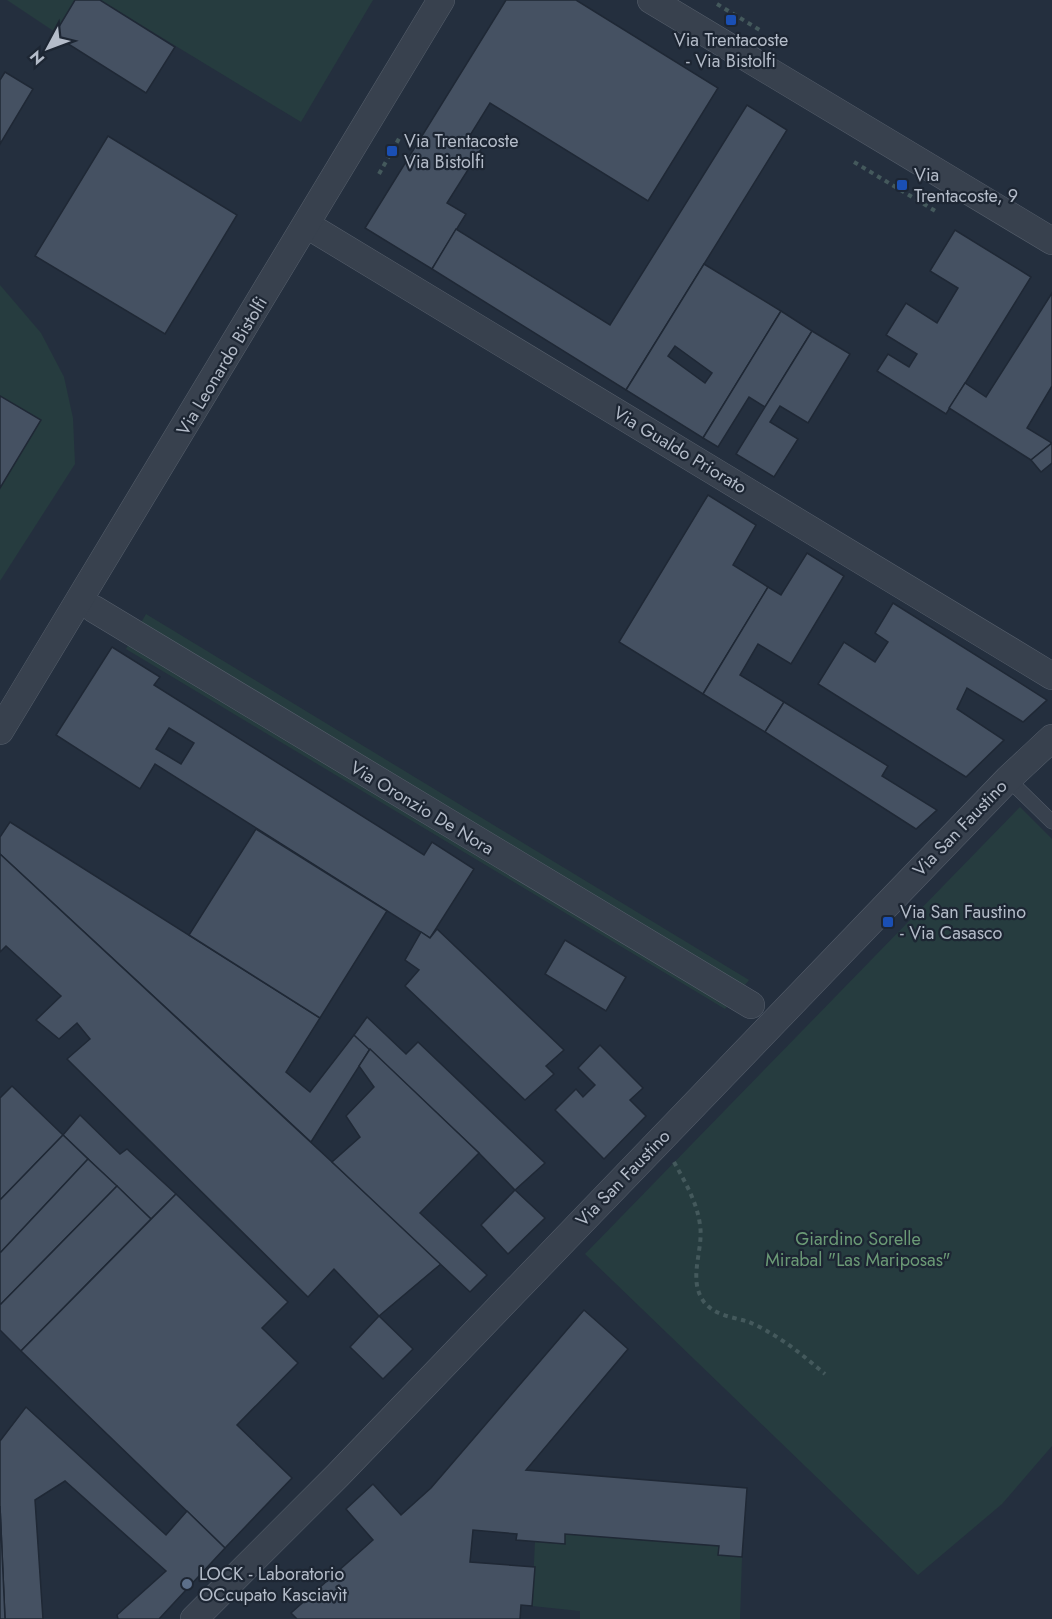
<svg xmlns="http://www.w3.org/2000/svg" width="1052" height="1619" viewBox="0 0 1052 1619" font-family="Jost,sans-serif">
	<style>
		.green { fill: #263c3f }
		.building { fill: #455162; stroke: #1f2835; stroke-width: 1.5; fill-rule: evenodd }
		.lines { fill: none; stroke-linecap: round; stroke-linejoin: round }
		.lane-casing { stroke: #565f6c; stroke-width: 15 }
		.street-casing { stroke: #565f6c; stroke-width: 28 }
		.path { stroke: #44595c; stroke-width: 4; stroke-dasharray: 4.5 4.5; stroke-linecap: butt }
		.lane { stroke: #38414e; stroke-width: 14 }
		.street { stroke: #38414e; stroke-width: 27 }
		.transit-dot { fill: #1a4fb4; stroke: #1d2633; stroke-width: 2 }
		.service-dot { fill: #5c6f8a; stroke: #1d2633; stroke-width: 2 }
		.labels { text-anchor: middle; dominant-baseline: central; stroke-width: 4.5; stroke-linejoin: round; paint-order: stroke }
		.poi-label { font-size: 18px; fill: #b4bcc9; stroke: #1d2633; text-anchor: start }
		.street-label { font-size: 18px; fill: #b4bcc9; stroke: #1d2633 }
		.park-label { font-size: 18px; fill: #6b9a76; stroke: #1d2633 }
	</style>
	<rect width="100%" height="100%" fill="#242f3e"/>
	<g class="green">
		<path d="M7 0H75L55 32Z"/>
		<path d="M100 0H373L301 122Z"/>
		<path d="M0 285 41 333 64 377 73 418 75 464 0 581Z"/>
		<path d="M146 614 749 980 725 1009 126 649Z"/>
		<path d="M1020 807 1052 839V1446L1002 1504 918 1575 585 1254Z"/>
		<path d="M565 1534 719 1546 718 1555 742 1557 740 1619H580V1611L532 1606 535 1541 565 1543Z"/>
	</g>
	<g class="building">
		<path d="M75 0H100L175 47 146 93 54 35Z"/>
		<path d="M506 0H576L718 88 648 201 490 103 469 137 483 146 447 203 466 214 432 269 365 228Z"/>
		<path d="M5 72 33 89 0 144V80Z"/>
		<path d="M747 105 787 130 626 390 432 269 456 229 610 325Z"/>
		<path d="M108 136 237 215 165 334 35 256Z"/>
		<path d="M955 230 1031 277 946 414 877 371 888 354 909 367 917 354 886 335 906 303 937 323 958 288 930 271Z"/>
		<path d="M704 264 781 311 703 438 626 390ZM675 346 712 373 705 383 668 356Z"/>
		<path d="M1052 293V386L1027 428 1052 443 1031 460 949 408 965 383 986 397Z"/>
		<path d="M781 311 812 331 765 407 749 397 718 447 703 438Z"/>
		<path d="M812 331 850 354 808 423 780 406 770 422 798 439 774 477 736 454Z"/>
		<path d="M0 396 41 420 0 488Z"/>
		<path d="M1052 443V463L1041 472 1031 460Z"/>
		<path d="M708 495 756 525 733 565 768 587 703 694 619 642Z"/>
		<path d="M807 553 844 576 791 664 758 644 740 675 784 702 765 732 703 694 768 587 781 595Z"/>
		<path d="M893 603 1047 700 1023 722 967 688 957 709 1004 740 966 777 818 684 844 642 875 662 888 642 875 633Z"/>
		<path d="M112 647 160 677 154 685 424 855 432 842 474 869 430 938 155 764 140 789 56 735ZM169 728 194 743 181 764 156 749Z"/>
		<path d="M784 702 888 766 882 776 937 810 916 829 765 732Z"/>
		<path d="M10 822 320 1018 286 1072 310 1092 354 1035 370 1049 311 1142 0 854V837Z"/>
		<path d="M256 829 387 911 320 1018 189 935Z"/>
		<path d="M0 854 332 1162 442 1263 379 1316 334 1269 308 1297 67 1059 90 1039 77 1023 59 1039 36 1020 61 996 6 946 0 952Z"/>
		<path d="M437 929 564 1050 546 1066 554 1074 525 1100 405 986 419 970 405 960 421 932 430 938Z"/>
		<path d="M565 940 626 977 606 1011 545 974Z"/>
		<path d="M367 1017 406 1054 418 1042 545 1163 515 1190 479 1153 354 1035Z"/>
		<path d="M600 1045 643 1088 630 1100 646 1116 604 1159 555 1110 576 1089 583 1097 595 1085 578 1068Z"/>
		<path d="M370 1049 479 1153 420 1213 487 1275 470 1292 332 1162 360 1137 346 1116 374 1087 359 1066Z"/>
		<path d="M12 1086 63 1135 0 1200V1098Z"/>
		<path d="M80 1115 120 1154 127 1149 176 1194 151 1219 63 1135Z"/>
		<path d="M63 1135 88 1159 0 1253V1200Z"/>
		<path d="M88 1159 117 1186 0 1305V1253Z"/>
		<path d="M117 1186 151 1219 21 1351 0 1330V1305Z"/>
		<path d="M515 1190 545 1218 508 1254 481 1225Z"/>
		<path d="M176 1194 288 1302 262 1328 298 1363 237 1425 292 1478 225 1548 21 1351Z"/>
		<path d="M584 1310 628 1349 526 1470 747 1488 742 1557 718 1555 719 1546 565 1534V1544L516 1540 517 1534 473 1530 470 1562 535 1567 532 1606 521 1605 520 1619H297L291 1613 373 1540 346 1509 373 1484 401 1515 431 1488Z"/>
		<path d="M379 1316 413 1349 383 1379 350 1347Z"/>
		<path d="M26 1407 166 1535 187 1511 225 1548 159 1619H118L117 1615 166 1571 65 1481 35 1500 43 1619H5L0 1506V1441Z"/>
		<path d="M0 1506 5 1619H0Z"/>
	</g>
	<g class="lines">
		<defs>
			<path id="lane" d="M1008 779 1052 822"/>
			<g id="street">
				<path d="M651 0 1052 241"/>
				<path d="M307 225 1052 676"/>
				<path d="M94 609 751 1005"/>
				<path d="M0 731 441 0"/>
				<path d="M194 1619 337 1476 1008 779 1052 738"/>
			</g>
		</defs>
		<use href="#lane" class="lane-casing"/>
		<use href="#street" class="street-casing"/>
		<g class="path">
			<path d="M717 4 763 32"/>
			<path d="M854 162 937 212"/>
			<path d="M379 174 401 135"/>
			<path d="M674 1162C685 1182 697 1202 700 1225 704 1250 687 1279 704 1302 715 1316 734 1317 749 1322 756 1325 764 1329 770 1333 790 1344 807 1359 825 1374"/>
		</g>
		<use href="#lane" class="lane"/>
		<use href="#street" class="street"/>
	</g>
	<g class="transit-dot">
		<rect x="725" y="14" width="12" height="12" rx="3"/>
		<rect x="386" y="145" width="12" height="12" rx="3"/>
		<rect x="896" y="179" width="12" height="12" rx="3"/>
		<rect x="882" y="916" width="12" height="12" rx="3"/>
	</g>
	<circle class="service-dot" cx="187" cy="1584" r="6"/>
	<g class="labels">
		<g class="poi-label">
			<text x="731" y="40" text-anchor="middle">Via Trentacoste<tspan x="731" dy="21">- Via Bistolfi</tspan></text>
			<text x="404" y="141">Via Trentacoste<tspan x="404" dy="21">Via Bistolfi</tspan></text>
			<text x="914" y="175">Via<tspan x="914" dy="21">Trentacoste, 9</tspan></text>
			<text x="900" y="912">Via San Faustino<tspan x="900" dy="21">- Via Casasco</tspan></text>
			<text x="199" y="1574">LOCK - Laboratorio<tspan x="199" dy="21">OCcupato Kasciavìt</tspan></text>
		</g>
		<g class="street-label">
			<text transform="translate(222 366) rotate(-59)">Via Leonardo Bistolfi</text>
			<text transform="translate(680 450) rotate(31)">Via Gualdo Priorato</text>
			<text transform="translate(422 808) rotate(31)">Via Oronzio De Nora</text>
			<text transform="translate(960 828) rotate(-46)">Via San Faustino</text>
			<text transform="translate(623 1178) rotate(-46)">Via San Faustino</text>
		</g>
		<g class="park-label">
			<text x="858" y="1239">Giardino Sorelle<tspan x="858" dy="21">Mirabal "Las Mariposas"</tspan></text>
		</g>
	</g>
	<g transform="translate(48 48) rotate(229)" stroke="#1d2633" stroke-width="4.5" paint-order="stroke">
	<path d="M0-4.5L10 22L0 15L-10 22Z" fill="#b4bcc9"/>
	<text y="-9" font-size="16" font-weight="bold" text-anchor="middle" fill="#b4bcc9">N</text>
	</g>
</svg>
